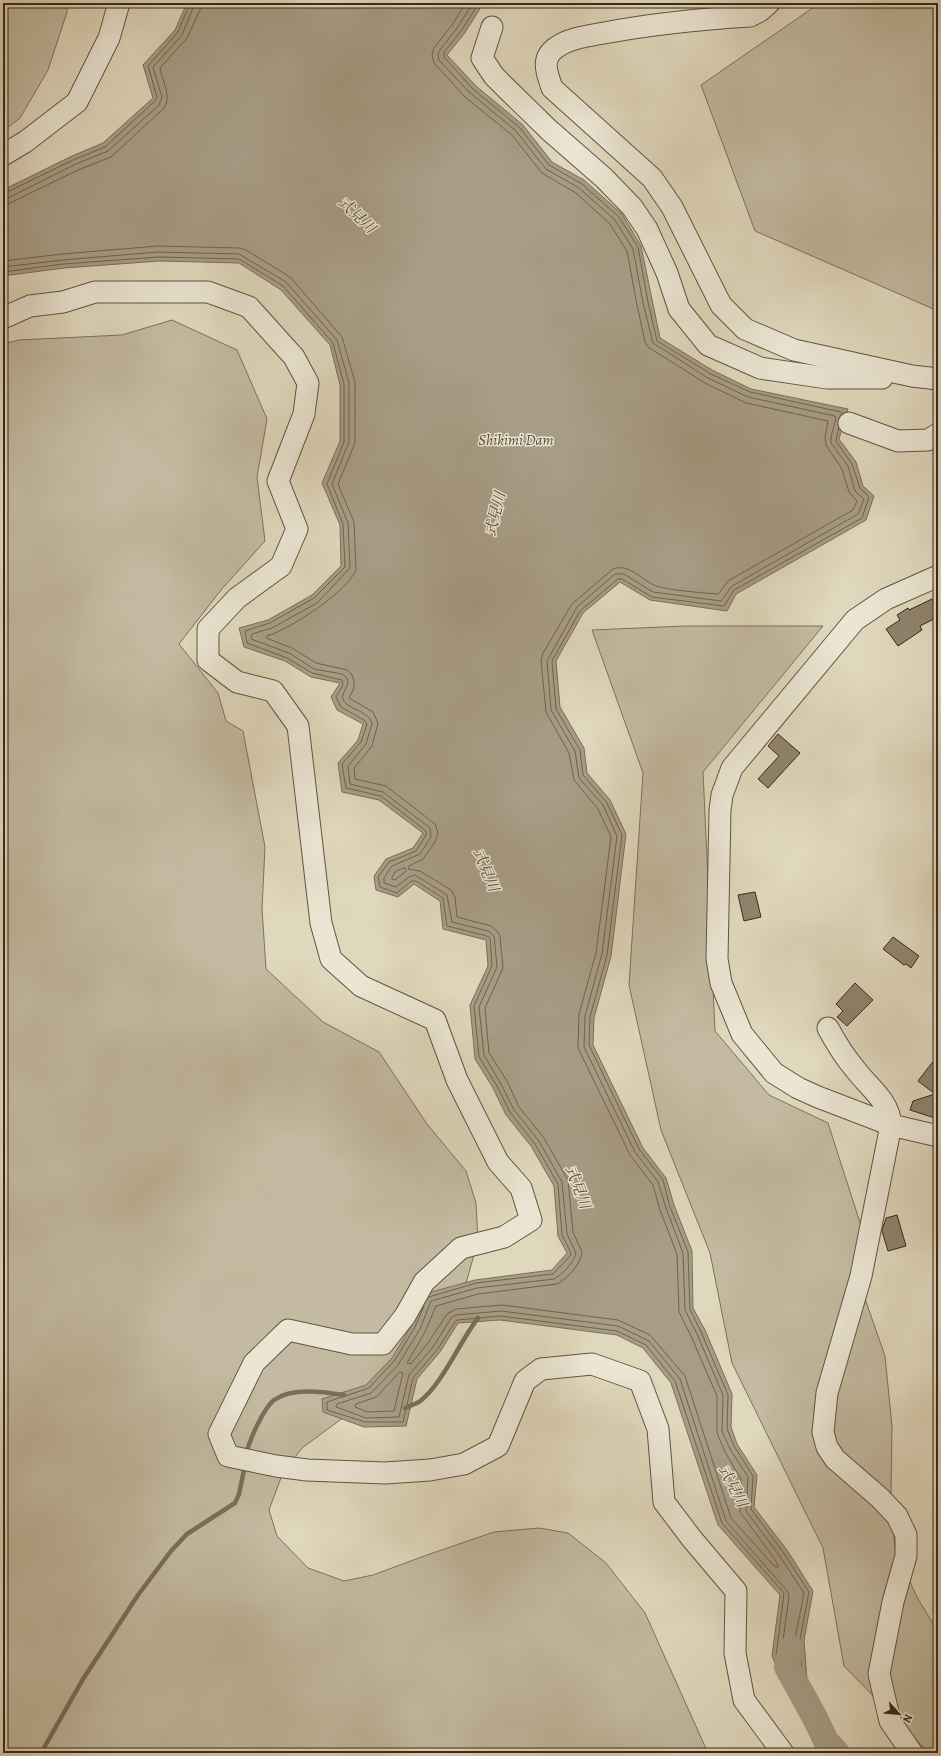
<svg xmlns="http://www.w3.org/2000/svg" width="941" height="1756" viewBox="0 0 941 1756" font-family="Alegreya,'Noto Serif JP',serif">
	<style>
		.green { fill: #c3baa1; stroke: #7d715c }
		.water { fill: #a79c85; stroke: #7a6e59 }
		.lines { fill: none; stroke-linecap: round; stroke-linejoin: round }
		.shore { stroke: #6f624e; stroke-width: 1 }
		.stream { stroke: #7a6e59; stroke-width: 4.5 }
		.river { stroke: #a79c85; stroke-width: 26 }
		.building { fill: #8f846e; stroke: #372818 }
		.minor-casing { stroke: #615441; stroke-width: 23 }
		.minor { stroke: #ebe6d4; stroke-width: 21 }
		.labels { text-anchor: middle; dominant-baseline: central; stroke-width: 3; stroke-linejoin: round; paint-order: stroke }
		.water-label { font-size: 15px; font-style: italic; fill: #594b39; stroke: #ebe6d4 }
	</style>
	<rect width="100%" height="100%" fill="#e0d8bd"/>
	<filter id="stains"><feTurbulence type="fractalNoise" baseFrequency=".005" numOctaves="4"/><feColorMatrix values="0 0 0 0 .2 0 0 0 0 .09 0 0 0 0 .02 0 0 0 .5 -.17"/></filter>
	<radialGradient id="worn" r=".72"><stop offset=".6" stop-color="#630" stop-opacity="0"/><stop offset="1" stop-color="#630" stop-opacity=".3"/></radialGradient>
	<g class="green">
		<path d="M3 3H67V12L48 70 20 118 3 131Z"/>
		<path d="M814 3H938V311L755 231 701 85 814 7Z"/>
		<path d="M172 320 237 350 267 419 257 477 265 541 221 590 179 644 218 693 226 721 243 731 265 847 262 909 266 969 323 1022 379 1052 427 1124 466 1171 476 1203 478 1241 458 1311 344 1417 302 1448 282 1475 269 1510 277 1536 308 1568 344 1581 373 1575 427 1555 494 1532 539 1528 568 1533 606 1563 645 1613 708 1753H3V344L19 340 122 335Z"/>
		<path d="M685 626H823L703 772 715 1031 769 1095 828 1123 864 1235 863 1293 885 1356 892 1426 891 1497 895 1550 917 1597 938 1632V1753H929L844 1666 823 1548 732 1363 710 1253 661 1130 629 985 643 773 592 630Z"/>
	</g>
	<path class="water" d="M187 3H487L483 4 464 34 447 55 476 86 523 125 552 162 584 180 622 214 641 246 660 338 712 370 751 389 848 409 839 439 856 462 863 486 874 496 866 520 736 594 727 611 650 600 620 582 583 613 556 661 560 707 584 748 587 773 610 800 626 834 611 956 594 1018 593 1045 643 1148 666 1178 674 1205 692 1251 693 1308 705 1330 732 1394 731 1427 737 1444 757 1475 754 1507 787 1550 813 1591 804 1640 807 1680 783 1682 772 1656 780 1595 718 1525 671 1383 643 1348 617 1335 500 1320 458 1323 440 1352 417 1379 406 1426 364 1427 323 1412 322 1399 366 1385 392 1358 412 1325 424 1294 475 1280 552 1270 567 1253 558 1236 554 1186 531 1146 506 1115 493 1088 475 1059 470 1005 488 966 486 940 443 929 440 901 414 884 398 897 376 890 374 876 386 859 413 848 423 833 379 800 342 792 338 763 358 740 363 724 337 710 331 697 340 683 311 677 285 661 244 647 239 628 268 620 312 595 341 566 340 525 322 483 340 441V385L330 345 281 290 239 263 159 261 64 268 3 276V190L72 156 103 143 153 98 143 65 175 30Z"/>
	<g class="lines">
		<g class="shore">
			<path d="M479 3 461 31 444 52V57L473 89 520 128 549 165 582 184 619 217 638 247 648 302 657 341 711 374 750 392 841 412 843 414"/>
			<path d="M3 194 73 160 105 147 155 101 157 97 148 66 178 32 190 3"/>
			<path d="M3 199 8 198 76 164 108 151 159 105 162 97 153 67 182 35 195 3"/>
			<path d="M3 205 10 203 78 170 111 157 163 109C173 97 162 82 160 68L187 38 200 10 201 3"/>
			<path d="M3 261 62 254 158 246 239 248 246 250 290 277 342 337 355 382V443L338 484 354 522 356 570C347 592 290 629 267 636L266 638 292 648 316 663 347 670 352 675 354 682V688L349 698 373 712 378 723 372 746 354 768 355 779 386 786 435 824 438 833 435 842 423 859 409 866 408 869 420 871 451 890 455 897 457 917 491 926 497 931 500 936 503 968 485 1008 489 1053 507 1081 519 1107 544 1138 568 1180 573 1232 582 1252C581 1264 567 1279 557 1284L478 1294 436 1306 425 1332 407 1363 411 1364 428 1343 447 1314 456 1309 502 1305 618 1320 650 1335 685 1376 731 1518 775 1567H778V1565L774 1558 740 1512 741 1479 725 1452 717 1433V1396L691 1336 679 1312 677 1254 660 1210 653 1185 630 1155 578 1048 579 1014 596 953 611 837 598 809 574 780 569 753 546 712 541 660 543 653 572 604 613 569C628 563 641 579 654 585 664 590 705 593 718 594L728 581 853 510 857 501 849 492 842 469 826 445 825 437 828 421 746 403 705 383 648 347 645 342 637 305 627 251 610 224 576 193 542 173 512 135 465 97 434 63 432 55 434 48 452 25 466 3"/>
			<path d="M3 267 63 260 158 252 239 254 286 282 337 340 349 383V442L332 484 348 523 350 568 317 603 272 628 252 634 251 639 289 653 314 669 342 674 347 678 348 683 342 697C346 711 369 709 372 724L366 744 348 766 350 784 383 792 430 828 431 837 420 854 392 866 384 878V883L396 887 409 877 415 875 447 895 452 922 488 931 494 936 497 967 479 1007 484 1055 501 1084 514 1110 539 1141 562 1182 567 1234 576 1253C574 1262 562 1275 554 1279L477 1288 431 1301 420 1329 398 1365 371 1393 337 1404 336 1407 366 1418 399 1417 409 1375 433 1347 451 1318 456 1315 501 1311 618 1326 649 1341 680 1379 726 1521 788 1592 789 1597 781 1655 789 1672H796L795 1639 804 1593 779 1555 746 1511 748 1477 730 1449 722 1431 723 1395 697 1334 685 1310 683 1253 666 1208 658 1182 635 1152 584 1047 585 1016 602 954 617 836 603 805 579 778 575 751 551 710 547 661 577 607 615 574H624L653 592 721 601 732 586 858 514 864 499 855 491 848 466 831 443V437L836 418 835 416 748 397 708 378 653 343 643 303 633 249 615 220 579 188 546 169 516 131 469 92 439 60 438 54 440 50 457 28 473 3"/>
			<path d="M3 272 63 264 159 257 239 259 283 286 333 343 344 384V442L327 484 343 524 345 567 314 598 270 623 245 631 247 643 287 658 312 673 342 680 343 685 336 697 341 707 364 720 367 724 361 742 342 764 346 788 381 796 426 831V835L416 851 389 862 378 877 380 887 397 893 411 881H416L443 898 447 926 487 936 490 938 492 966 474 1006 479 1057 497 1086 510 1112 535 1144 558 1184 562 1235 571 1253 570 1256 553 1274 476 1283 429 1297"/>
			<path d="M405 868 406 871 395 880 392 879V877L396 871Z"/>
			<path d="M424 1306 415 1327 395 1360 369 1388 327 1402V1410L365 1422H403L413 1378 437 1350 455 1322 457 1320 501 1316 617 1331 646 1345 675 1381 722 1523 784 1593 776 1656 786 1677 802 1676 800 1639 809 1592 783 1552 751 1509 753 1476 734 1446 727 1429 728 1395 701 1332 690 1309 688 1252 670 1207 663 1180 639 1149 589 1045 590 1017 607 955 622 835 607 803 583 775 580 750 556 709 552 661 580 611 618 579H622L652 597 724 606 734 590 862 518 869 497 860 488 852 464 836 441 839 427"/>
			<path d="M400 1372 403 1373 394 1411 367 1412 355 1407 356 1404 376 1397Z"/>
		</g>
		<g class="stream">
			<path d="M405 1408C410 1406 415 1404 419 1402 442 1385 460 1341 478 1318"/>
			<path d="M246 1455C249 1441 263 1409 274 1400 292 1387 324 1392 344 1395"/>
			<path d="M41 1753 83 1679 138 1595 171 1551 187 1534 235 1503 239 1494 245 1465"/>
		</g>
		<path class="river" d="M791 1649 787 1667 815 1718 826 1741 837 1753"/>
	</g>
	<g class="building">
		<path d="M932 599 938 611V617L920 626 922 630 898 646 886 629 900 620 897 615 908 608 909 610Z"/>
		<path d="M778 734 800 753 768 788 758 779 779 756 768 746Z"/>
		<path d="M755 892 761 917 744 921 738 895Z"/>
		<path d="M893 937 919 956 911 968 906 964 904 965 883 949Z"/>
		<path d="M855 983 873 1000 847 1026 837 1017 843 1011 836 1004Z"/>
		<path d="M938 1055V1119L910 1110 913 1101 935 1094 918 1081Z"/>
		<path d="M897 1215 906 1246 888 1251 882 1231 883 1227 886 1218Z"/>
	</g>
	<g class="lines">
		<defs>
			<g id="minor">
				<path d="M769 3 760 11 750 16C701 19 652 24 604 33 588 36 570 38 557 47 540 58 547 73 552 88L652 178 672 207 721 305 745 329 794 350 912 376 938 379"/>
				<path d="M492 27 482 58 494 76 510 92 549 130 604 178 632 207 647 229 667 273 679 309 708 345 760 368 827 378H882"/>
				<path d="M3 155 25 142 77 102 109 38 119 3"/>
				<path d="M3 318 30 306 63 302 95 292H208L249 307 294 357 308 383 304 414 278 481 297 529 281 566 237 598 208 629V660L237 682 273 691 298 726 321 923 331 959 361 986 435 1020 457 1080 498 1162 521 1188 531 1220 504 1237 461 1248 424 1282 405 1316 383 1344H352L288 1330 254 1363 219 1434 228 1456 276 1466 307 1470 385 1473 430 1470 464 1464 498 1446 525 1381 541 1369 592 1364 640 1381 658 1429 664 1502 692 1539 736 1591 735 1653 744 1700 783 1753"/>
				<path d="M849 423 898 441 928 440 938 434"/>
				<path d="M938 576 886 599 855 620 732 768 722 795 720 810 717 959 721 983 742 1034 774 1073 798 1088 818 1097 891 1125 938 1136"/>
				<path d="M828 1028C836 1043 844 1056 855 1069 869 1088 889 1100 891 1125L861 1276 827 1393 823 1432 827 1447 835 1459 880 1498 897 1516 906 1535V1556L893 1602 879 1674 890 1721 912 1753"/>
			</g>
		</defs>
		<use href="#minor" class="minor-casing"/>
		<use href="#minor" class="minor"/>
	</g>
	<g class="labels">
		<g class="water-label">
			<text transform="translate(357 215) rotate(43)">式見川</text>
			<text x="516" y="440">Shikimi Dam</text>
			<text transform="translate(495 514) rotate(-76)">式見川</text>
			<text transform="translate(486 870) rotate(68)">式見川</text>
			<text transform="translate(578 1187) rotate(69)">式見川</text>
			<text transform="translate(733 1486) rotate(63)">式見川</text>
		</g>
	</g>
	<rect width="941" height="1756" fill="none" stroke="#e0d8bd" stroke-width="16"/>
	<rect x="4" y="4" width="933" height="1748" fill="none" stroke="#372818" stroke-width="2"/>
	<rect x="8" y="8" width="925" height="1740" fill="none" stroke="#372818"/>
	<g transform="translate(899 1714) rotate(117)" stroke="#ebe6d4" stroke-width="3" paint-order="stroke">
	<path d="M0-3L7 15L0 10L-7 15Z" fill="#372818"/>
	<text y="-6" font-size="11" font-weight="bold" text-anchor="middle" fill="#372818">N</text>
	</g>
	<rect width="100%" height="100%" filter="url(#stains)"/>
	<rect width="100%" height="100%" fill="url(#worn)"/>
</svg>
